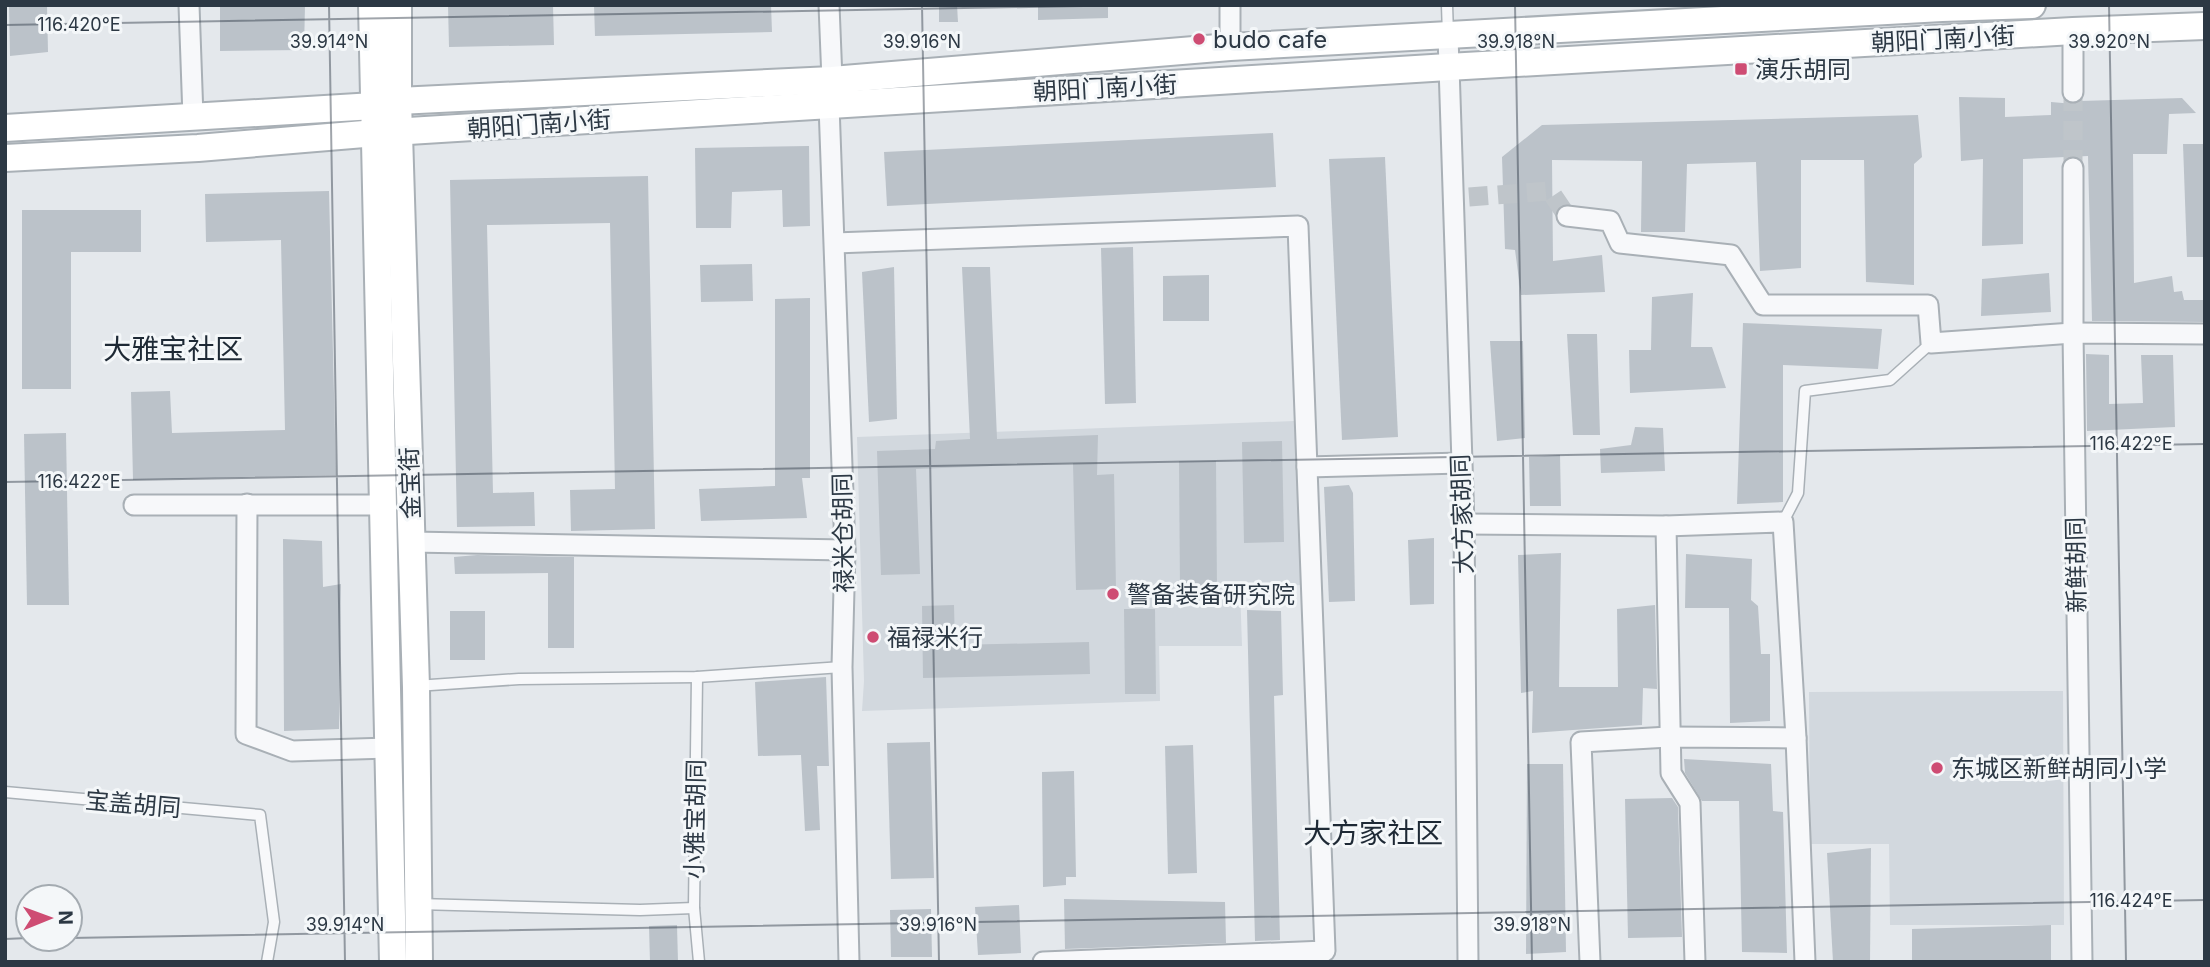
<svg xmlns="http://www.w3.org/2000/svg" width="2210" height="967" viewBox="0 0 2210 967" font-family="Inter,'Noto Sans SC',sans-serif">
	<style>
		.built { fill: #d2d8de }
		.building { fill: #bbc2c9 }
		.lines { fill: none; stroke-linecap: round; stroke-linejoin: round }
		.minor-tunnel { stroke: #bfc5ca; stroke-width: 19; stroke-dasharray: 19 10; stroke-linecap: butt }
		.service-casing { stroke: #a9b0b6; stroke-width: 13 }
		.minor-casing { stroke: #a9b0b6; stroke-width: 23 }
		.secondary-casing { stroke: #a9b0b6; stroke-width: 30 }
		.service { stroke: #f7f8fa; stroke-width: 10 }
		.minor { stroke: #f7f8fa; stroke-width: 19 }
		.secondary { stroke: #fff; stroke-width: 26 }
		.ticks { fill: none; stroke: #2c3844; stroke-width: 2; stroke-opacity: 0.45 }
		.poi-dot { fill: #ce4c73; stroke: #f4f7f9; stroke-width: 2.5 }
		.labels { text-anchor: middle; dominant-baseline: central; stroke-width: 6; stroke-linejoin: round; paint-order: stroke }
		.poi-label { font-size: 24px; fill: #2c3844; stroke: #f4f7f9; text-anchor: start }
		.street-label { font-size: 24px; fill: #2c3844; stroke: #f4f7f9 }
		.quarter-label { font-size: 28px; fill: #1e2935; stroke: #f4f7f9 }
		.ticks-label { font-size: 18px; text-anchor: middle; fill: #2c3844; stroke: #f4f7f9; stroke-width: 6; stroke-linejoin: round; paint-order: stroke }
	</style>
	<rect width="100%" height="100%" fill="#e4e8ec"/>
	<g class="built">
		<path d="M1294 421 1302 585 1240 588 1242 646H1159L1160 701 862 711 864 681 857 437Z"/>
		<path d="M2063 691 2064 925H1890L1889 844H1810L1809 692Z"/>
	</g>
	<g class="building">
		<path d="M9 5H47L48 52 10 56Z"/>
		<path d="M220 5H305L304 50 220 51Z"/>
		<path d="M448 5H553L554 45 449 47Z"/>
		<path d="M594 5H771L772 32 595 36Z"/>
		<path d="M939 5H957L958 22H939Z"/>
		<path d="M1038 5H1108V18L1038 20Z"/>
		<path d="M1959 97 2005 98V117L2051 115V102L2074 104 2080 101 2182 98 2196 113 2169 114 2167 154H2133L2134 283 2172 276 2174 292 2182 291 2184 300H2205V322L2092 321 2088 156 2023 159V244L1982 246 1983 159 1961 161Z"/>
		<path d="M1918 115 1922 157 1914 164V285L1866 282 1864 160H1801V268L1760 271 1756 162 1687 164 1685 232H1641L1642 161 1552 160 1553 261 1602 255 1605 292 1521 295 1515 250 1505 249 1502 157 1542 125Z"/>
		<path d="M1273 133 1276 187 887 206 884 152Z"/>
		<path d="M2183 144H2205V257H2187Z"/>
		<path d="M809 146 810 226 783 227 782 190 732 192 731 228H696L695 148Z"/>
		<path d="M1385 157 1398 437 1342 440 1329 159Z"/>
		<path d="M648 176 655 529 571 531 570 490 615 489 610 223 487 225 493 493 534 492 535 526 457 527 450 180Z"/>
		<path d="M329 191 336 475 133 480 131 392 170 391 172 433 285 430 281 240 206 242 205 194Z"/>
		<path d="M22 210H141V252H71V389H22Z"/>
		<path d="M1133 247 1136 403 1105 404 1101 248Z"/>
		<path d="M752 264 753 301 701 302 700 265Z"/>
		<path d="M894 267 897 419 869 422 862 272Z"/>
		<path d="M962 267H990L997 439 1098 435 1097 475 1114 474 1116 589 1076 590 1073 463 916 469 920 574 881 575 877 451 935 449 936 441 970 439Z"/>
		<path d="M2049 273 2051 312 1981 316 1982 279Z"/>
		<path d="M1209 275V321H1163V276Z"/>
		<path d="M1693 293 1691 347H1712L1726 388 1630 393 1629 350H1651L1652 297Z"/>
		<path d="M810 298V478H802L807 518 701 521 699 489 775 486V299Z"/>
		<path d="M1743 323 1882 329 1878 369 1783 365V502L1737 504Z"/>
		<path d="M1567 334H1597L1600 435H1573Z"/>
		<path d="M1490 341H1523L1525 438 1497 441Z"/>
		<path d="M2086 354 2109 355V404L2143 403 2141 355H2173L2175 427 2087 431Z"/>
		<path d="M1635 427 1663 428 1665 471 1601 473 1600 449 1631 445Z"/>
		<path d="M66 433 69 605H27L24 434Z"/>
		<path d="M1282 441 1284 542 1244 543 1242 442Z"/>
		<path d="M1560 455 1561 506H1530L1529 457Z"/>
		<path d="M1179 461H1216L1217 591H1180Z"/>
		<path d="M1349 485 1353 493 1355 601 1329 602 1324 487Z"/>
		<path d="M1434 538V604L1410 605 1408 540Z"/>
		<path d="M283 539 322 541 323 587 341 584 339 729 284 731Z"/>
		<path d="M1561 553 1559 687H1618L1617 609 1655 605 1657 689 1643 688 1642 725 1532 733 1533 691 1521 693 1518 555Z"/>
		<path d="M1686 554 1752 559 1751 600 1758 606 1761 654H1770V721L1730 723 1729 608H1685Z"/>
		<path d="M477 555 574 557V648H548V573L455 574 454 557Z"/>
		<path d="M954 605 955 645 1089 642 1090 674 923 678 922 606Z"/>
		<path d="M1124 609H1155L1156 694H1125Z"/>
		<path d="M1247 610 1281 611 1283 695 1274 696 1280 940 1255 941Z"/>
		<rect x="450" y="611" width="35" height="49"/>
		<path d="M826 677 829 766H817L820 830 805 831 801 755 758 756 755 682Z"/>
		<path d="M930 742 934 878 891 879 887 743Z"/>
		<path d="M1193 745 1197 873 1168 874 1165 746Z"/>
		<path d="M1684 759 1771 764 1773 811 1783 812 1787 953 1742 952 1739 801H1702L1685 773Z"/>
		<path d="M1527 764H1563L1566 952 1526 954Z"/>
		<path d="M1074 771 1076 877H1066V885L1043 887 1042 772Z"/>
		<path d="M1672 798 1678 807 1682 937 1628 938 1625 799Z"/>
		<path d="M1871 848 1870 962H1833L1827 853Z"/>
		<path d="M1064 899 1225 902 1226 943 1065 949Z"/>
		<path d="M1019 905 1021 953 978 955 975 907Z"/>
		<path d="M931 909 932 957H891L890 910Z"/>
		<path d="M677 925 678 962H650L649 926Z"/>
		<path d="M2051 925V962H1912V929Z"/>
	</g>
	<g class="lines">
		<g class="minor-tunnel">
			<path d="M2073 92V168"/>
			<path d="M1469 197 1550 191 1567 216"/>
		</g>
		<defs>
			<g id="service">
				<path d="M1447 5 1448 35"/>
				<path d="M1783 522 1798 493 1805 391 1890 380 1931 343"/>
				<path d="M697 677 694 908 699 962"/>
				<path d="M416 686 519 679 697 677 842 667"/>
				<path d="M5 792 260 815 274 922 267 962"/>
				<path d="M418 904 640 910 694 908"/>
			</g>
			<g id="minor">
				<path d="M189 5 193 117"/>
				<path d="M829 5 832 80"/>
				<path d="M1230 5V47"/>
				<path d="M1448 36 1464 524 1468 962"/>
				<path d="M2073 92V31"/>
				<path d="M829 105 845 550 842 667 849 962"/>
				<path d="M2073 168V333L2082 962"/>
				<path d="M1567 216 1610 221 1620 243 1731 255 1763 305H1928L1931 343 2073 333 2205 334"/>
				<path d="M835 243 1298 226 1325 951 1043 962"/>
				<path d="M1307 467 1461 463"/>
				<path d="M247 504 246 734 292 751 388 748"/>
				<path d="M134 505H383"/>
				<path d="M1464 524 1666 526 1783 522 1796 738 1805 962"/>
				<path d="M1666 526 1671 773 1690 803 1695 962"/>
				<path d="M411 542 845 550"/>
				<path d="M1590 962 1581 742 1669 737 1796 738"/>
			</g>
			<g id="secondary">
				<path d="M372 5 393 962"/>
				<path d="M398 5V101L416 687 419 962"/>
				<path d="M5 128 374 106 398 101 832 80 1230 47 1942 8 2032 5"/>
				<path d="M5 158 198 148 376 133 1448 67 2073 31 2205 26"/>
			</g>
		</defs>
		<use href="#service" class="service-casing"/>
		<use href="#minor" class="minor-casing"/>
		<use href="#secondary" class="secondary-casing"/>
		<use href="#service" class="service"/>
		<use href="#minor" class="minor"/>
		<use href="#secondary" class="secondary"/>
	</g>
	<path class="ticks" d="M329 5 345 962M922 5 939 962M1515 5 1532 962M2109 5 2126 962M5 25 1137 5M5 482 2205 444M70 938 2205 900M5 939 28 938"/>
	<g class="poi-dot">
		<circle cx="1199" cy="39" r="7"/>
		<rect x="1734" y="62" width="14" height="14" rx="3.5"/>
		<circle cx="1113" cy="594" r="7"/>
		<circle cx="873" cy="637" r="7"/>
		<circle cx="1937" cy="768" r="7"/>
	</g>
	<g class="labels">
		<g class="poi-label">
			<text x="1213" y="39">budo cafe</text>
			<text x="1755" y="69">演乐胡同</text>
			<text x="1127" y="594">警备装备研究院</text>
			<text x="887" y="637">福禄米行</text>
			<text x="1951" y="768">东城区新鲜胡同小学</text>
		</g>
		<g class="street-label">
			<text transform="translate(1943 39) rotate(-3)">朝阳门南小街</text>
			<text transform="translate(1105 88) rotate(-3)">朝阳门南小街</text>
			<text transform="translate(539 124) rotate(-4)">朝阳门南小街</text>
			<text transform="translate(410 483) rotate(-92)">金宝街</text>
			<text transform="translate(1462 514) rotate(-92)">大方家胡同</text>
			<text transform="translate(843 533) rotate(-91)">禄米仓胡同</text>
			<text transform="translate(2076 565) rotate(-91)">新鲜胡同</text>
			<text transform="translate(133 804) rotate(5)">宝盖胡同</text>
			<text transform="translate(695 819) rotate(-89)">小雅宝胡同</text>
		</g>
		<g class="quarter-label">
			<text x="173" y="349">大雅宝社区</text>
			<text x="1373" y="833">大方家社区</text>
		</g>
	</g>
	<g class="ticks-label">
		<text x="79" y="31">116.420°E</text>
		<text x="329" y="48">39.914°N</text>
		<text x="922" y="48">39.916°N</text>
		<text x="1516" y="48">39.918°N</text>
		<text x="2109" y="48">39.920°N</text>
		<text x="2131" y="450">116.422°E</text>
		<text x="79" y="488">116.422°E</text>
		<text x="2131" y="907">116.424°E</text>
		<text x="345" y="931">39.914°N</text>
		<text x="938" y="931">39.916°N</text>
		<text x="1532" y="931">39.918°N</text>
	</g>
	<rect width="2210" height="967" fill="none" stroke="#2c3844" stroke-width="14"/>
	<g transform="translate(49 918) rotate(89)"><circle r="33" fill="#f4f7f9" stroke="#a4abb1" stroke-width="2"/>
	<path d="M0-5L12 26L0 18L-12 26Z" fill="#ce4c73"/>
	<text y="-10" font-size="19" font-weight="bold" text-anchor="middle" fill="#2c3844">N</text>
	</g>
</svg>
